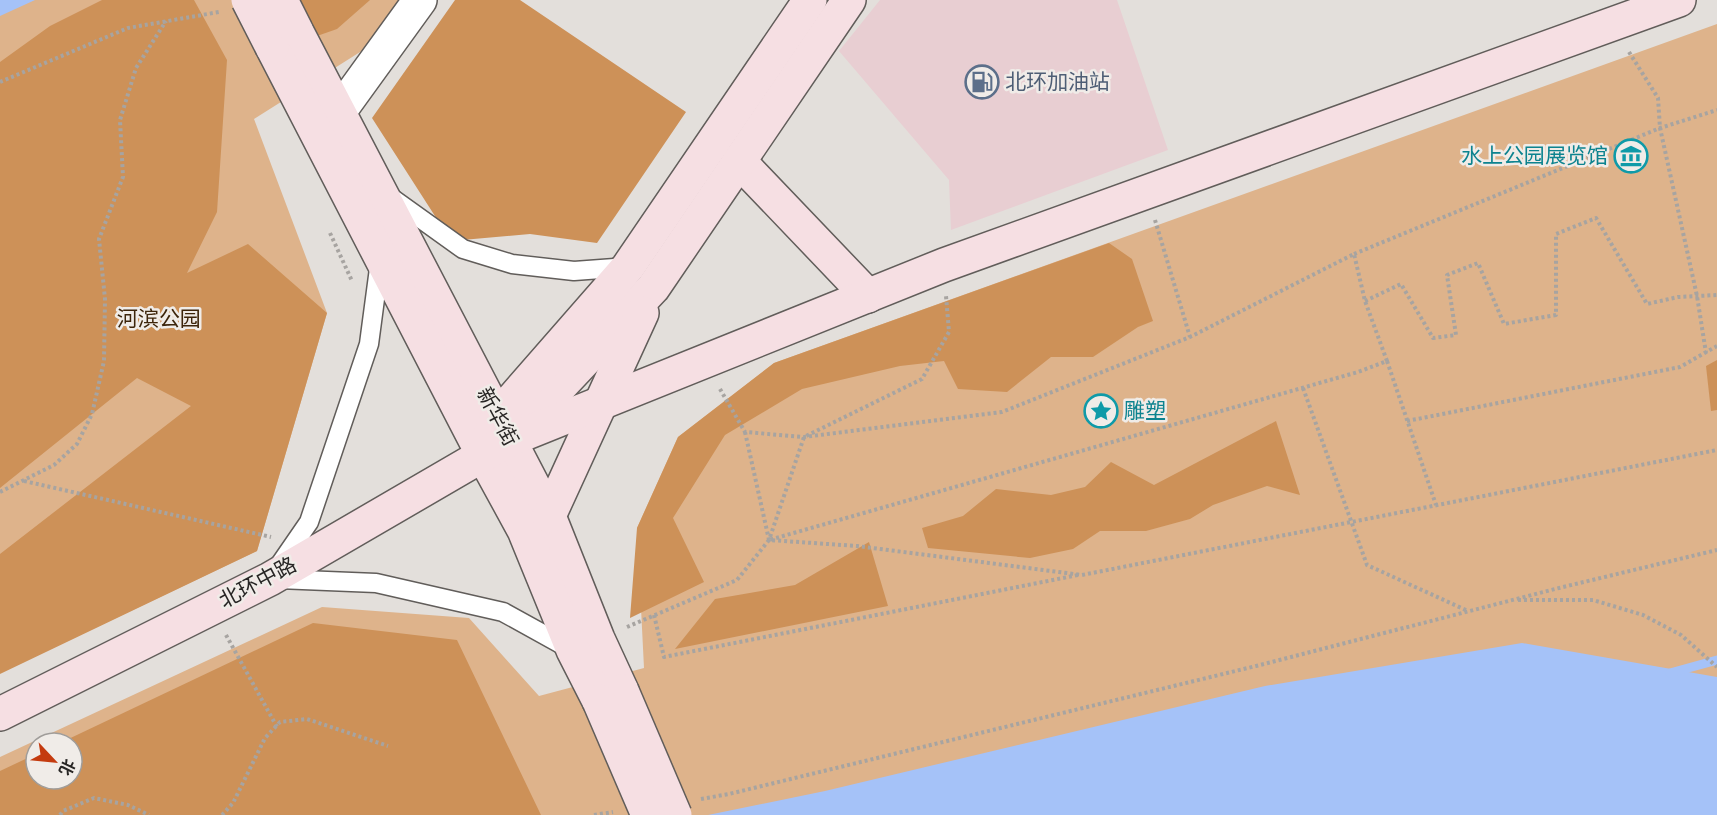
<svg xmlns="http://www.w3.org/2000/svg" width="1717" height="815" viewBox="0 0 1717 815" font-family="'Alegreya Sans','Noto Sans SC',sans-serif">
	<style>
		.commercial { fill: #e8ced2 }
		.green { fill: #deb38b; fill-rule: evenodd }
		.forest { fill: #cd9158 }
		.water { fill: #a5c2f8 }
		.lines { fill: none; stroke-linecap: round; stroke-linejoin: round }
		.stream { stroke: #a5c2f8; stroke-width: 9 }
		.lane-casing { stroke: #615d5a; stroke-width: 21 }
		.street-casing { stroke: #615d5a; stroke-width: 36 }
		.secondary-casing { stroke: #615d5a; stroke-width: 36 }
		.path { stroke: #a7a4a1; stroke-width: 4; stroke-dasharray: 3 3; stroke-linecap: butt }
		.lane { stroke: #fff; stroke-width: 18 }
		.street { stroke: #fff; stroke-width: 33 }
		.secondary { stroke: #f6dfe3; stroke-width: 33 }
		.secondary-bridge-casing { stroke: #615d5a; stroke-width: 36; stroke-linecap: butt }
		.secondary-bridge { stroke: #f6dfe3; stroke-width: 33 }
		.labels { text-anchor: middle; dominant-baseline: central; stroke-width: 5; stroke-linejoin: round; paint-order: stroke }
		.service-label { font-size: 21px; fill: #4e5e75; stroke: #f0ece8; text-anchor: start }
		.culture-label { font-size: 21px; fill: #0d838f; stroke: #f0ece8; text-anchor: end }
		.park-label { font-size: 21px; fill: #3d250b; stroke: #f0ece8 }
		.street-label { font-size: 21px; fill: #282625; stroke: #f0ece8 }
	</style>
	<rect width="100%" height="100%" fill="#e3dfdb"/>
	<path class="commercial" d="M880 0H1117L1168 150 951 230 949 180 839 51Z"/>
	<g class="green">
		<path d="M0 0H411L368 47 254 119 327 313 257 551 0 673Z"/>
		<path d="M1717 24V815H0V757L322 607 469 618 539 696 644 668 637 528 678 437 774 363ZM36 743H72V779H36Z"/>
	</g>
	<g class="forest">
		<path d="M102 0H194L227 60 217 212 187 273 248 244 327 313 257 551 0 674V554L191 406 137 378 0 488V62L50 26Z"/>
		<path d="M296 0H370L337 29 297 43Z"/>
		<path d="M455 0H520L686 112 597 243 530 234 451 241 372 118Z"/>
		<path d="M1109 243 1132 259 1153 321 1138 327 1093 357H1051L1007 392 958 389 944 361 900 366 802 389 725 435 673 518 704 582 630 618 637 528 678 437 774 363Z"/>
		<path d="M1717 360V410L1711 411 1706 366Z"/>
		<path d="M1276 421 1300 495 1267 486 1213 505 1190 519 1146 531H1100L1073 549 1030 558 928 548 922 528 963 516 996 489 1051 495 1085 487 1111 462 1154 485Z"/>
		<path d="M869 542 888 606 675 649 715 599 795 585Z"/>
		<path d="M313 623 457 640 541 815H0V771L36 754V779H72V743H60Z"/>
	</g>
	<g class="water">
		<path d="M0 0H35L0 16Z"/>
		<path d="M1522 643 1717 677V815H708L825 791 1265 686Z"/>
	</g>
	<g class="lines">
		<path class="stream" d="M1670 673 1717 660"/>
		<defs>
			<g id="lane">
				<path d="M389 196 463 249 512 264 574 271 628 267"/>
				<path d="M278 567 309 522 369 344 380 261"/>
				<path d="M278 579 376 583 503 612 570 649"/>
			</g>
			<path id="street" d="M339 112 420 0"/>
			<g id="secondary">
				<path d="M296 30 549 516 598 639 622 691"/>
				<path d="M272 47 483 455 524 530 573 650 599 701"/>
				<path d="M739 161 868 296"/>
				<path d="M517 432 653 288 849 0"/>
				<path d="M490 435 497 417 628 267 810 0"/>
				<path d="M549 516 642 313"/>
				<path d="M0 714 270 579 509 440 944 265 1679 0"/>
			</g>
		</defs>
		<use href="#lane" class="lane-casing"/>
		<use href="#street" class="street-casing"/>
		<use href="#secondary" class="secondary-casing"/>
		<g class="path">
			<path d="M1629 52 1658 98 1660 128 1697 296 1706 353"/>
			<path d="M0 82 128 28 219 12"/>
			<path d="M1155 220 1190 337"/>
			<path d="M330 233 352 281"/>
			<path d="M1354 254 1660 128 1717 110"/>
			<path d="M1365 301 1401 284 1433 338 1456 335 1447 275 1478 263 1504 324 1556 315V234L1596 218 1647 304 1678 297 1717 295"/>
			<path d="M1387 361 1436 505"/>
			<path d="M1303 388 1367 565 1468 611"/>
			<path d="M720 389 745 432 804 437 1002 412 1190 337 1354 254 1365 301 1387 361 1358 372 769 540"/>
			<path d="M1407 421 1680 367 1717 346"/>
			<path d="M745 432 769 540 804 437 922 379 949 332 946 296"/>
			<path d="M24 481 271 537"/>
			<path d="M0 492 54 465 77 444 92 414 104 361 105 299 99 239 123 177 120 120 136 68 166 21"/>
			<path d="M1518 600H1593L1643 615 1681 635 1717 667"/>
			<path d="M654 615 664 657 1078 575"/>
			<path d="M627 627 737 580 769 540 857 546 1082 575 1717 450"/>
			<path d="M226 635 277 727"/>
			<path d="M701 799 729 794 1256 666 1563 587 1717 550"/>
			<path d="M60 815 63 811 94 798 128 805 149 815"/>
			<path d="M222 815 233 803 265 738 280 722 307 719 388 746"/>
			<path d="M594 815 613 812"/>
		</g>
		<use href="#lane" class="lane"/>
		<use href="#street" class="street"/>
		<use href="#secondary" class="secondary"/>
		<defs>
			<g id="secondary-bridge">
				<path d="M248 0 272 47"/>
				<path d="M281 0 296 30"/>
				<path d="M622 691 675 815"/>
				<path d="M599 701 648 815"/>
			</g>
		</defs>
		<use href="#secondary-bridge" class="secondary-bridge-casing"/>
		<use href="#secondary-bridge" class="secondary-bridge"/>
	</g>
	<defs>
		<symbol id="fuel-ring" viewBox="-11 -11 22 22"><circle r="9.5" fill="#f0ece8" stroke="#5c6f8a" stroke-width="1.5"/><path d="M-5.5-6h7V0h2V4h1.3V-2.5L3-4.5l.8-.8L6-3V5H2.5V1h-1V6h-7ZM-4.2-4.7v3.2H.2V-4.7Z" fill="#5c6f8a"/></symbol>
		<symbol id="museum-ring" viewBox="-11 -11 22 22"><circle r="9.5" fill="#f0ece8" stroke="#0f9aa8" stroke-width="1.5"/><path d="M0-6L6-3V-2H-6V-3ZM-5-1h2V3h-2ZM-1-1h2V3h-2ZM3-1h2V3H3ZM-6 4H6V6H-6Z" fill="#0f9aa8"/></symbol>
		<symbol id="sight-ring" viewBox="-11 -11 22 22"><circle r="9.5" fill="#f0ece8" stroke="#0f9aa8" stroke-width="1.5"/><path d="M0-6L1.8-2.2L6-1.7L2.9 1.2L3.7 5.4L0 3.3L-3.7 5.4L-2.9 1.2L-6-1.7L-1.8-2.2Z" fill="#0f9aa8"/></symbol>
	</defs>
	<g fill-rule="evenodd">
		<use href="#fuel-ring" x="963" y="63" width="38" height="38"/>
		<use href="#museum-ring" x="1612" y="137" width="38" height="38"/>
		<use href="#sight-ring" x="1082" y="392" width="38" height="38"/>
	</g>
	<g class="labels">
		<g class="service-label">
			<text x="1005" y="82">北环加油站</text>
		</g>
		<g class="culture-label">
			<text x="1608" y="156">水上公园展览馆</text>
			<text x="1124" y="411" text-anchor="start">雕塑</text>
		</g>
		<g class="park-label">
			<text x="159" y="319">河滨公园</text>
		</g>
		<g class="street-label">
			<text transform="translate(497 417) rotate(62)">新华街</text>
			<text transform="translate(258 583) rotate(-28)">北环中路</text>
		</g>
	</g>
	<g transform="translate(54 761) rotate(116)"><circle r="28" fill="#f0ece8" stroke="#a09d9a" stroke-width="1.5"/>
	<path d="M0-4.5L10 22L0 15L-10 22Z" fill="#c43b0f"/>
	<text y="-9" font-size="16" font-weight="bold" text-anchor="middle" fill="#282625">北</text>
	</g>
</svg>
